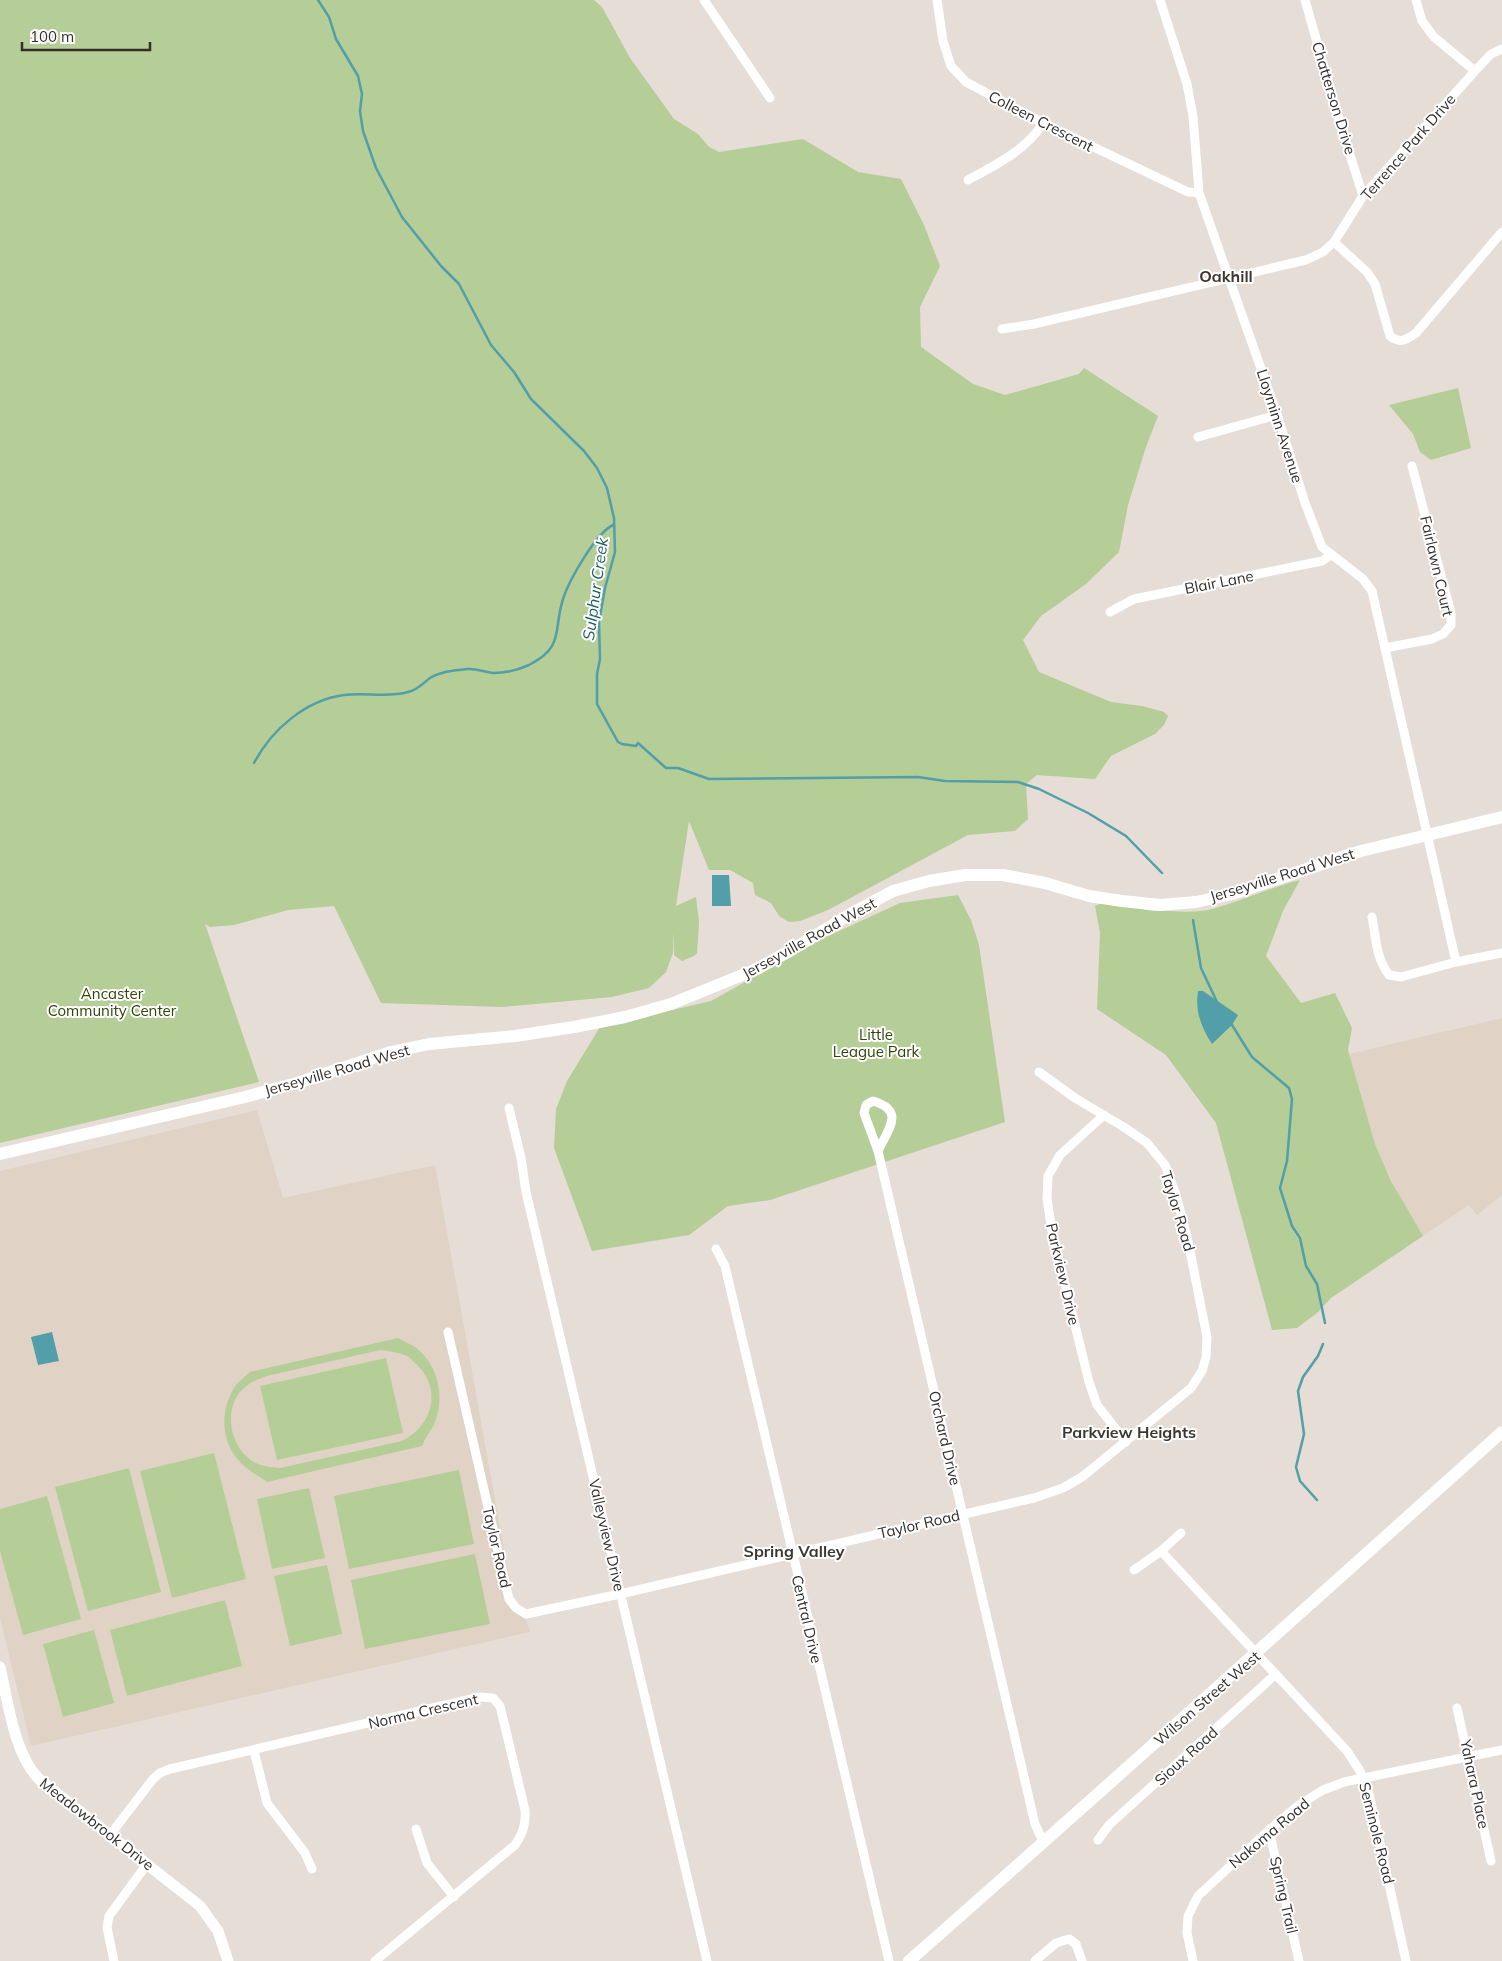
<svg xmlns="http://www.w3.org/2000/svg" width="1502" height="1961" viewBox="0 0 1502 1961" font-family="Mulish,sans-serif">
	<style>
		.built { fill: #e0d3c5 }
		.green { fill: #b5cd97; fill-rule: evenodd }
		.water { fill: #529fa9 }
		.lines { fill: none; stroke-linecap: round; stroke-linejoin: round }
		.stream { stroke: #529fa9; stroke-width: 2.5 }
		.minor { stroke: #fff; stroke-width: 9 }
		.tertiary { stroke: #fff; stroke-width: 11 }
		.secondary { stroke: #fff; stroke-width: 12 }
		.labels { text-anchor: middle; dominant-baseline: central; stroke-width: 4; stroke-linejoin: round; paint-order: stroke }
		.street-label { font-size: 15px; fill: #302d2b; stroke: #fff }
		.park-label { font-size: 15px; fill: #2f4408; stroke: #fff }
		.neighbourhood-label { font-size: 16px; font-weight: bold; fill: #3d3731; stroke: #fff }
		.water-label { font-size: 16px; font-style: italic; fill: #1e5e65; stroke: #fff }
	</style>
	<rect width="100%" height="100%" fill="#e5ddd6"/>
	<g class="built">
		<path d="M1502 1018V1195L1477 1215 1469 1205 1423 1236 1403 1204 1383 1162 1375 1144 1349 1054Z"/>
		<path d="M257 1110 283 1198 435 1165 515 1611 526 1620 530 1632 31 1746 0 1618V1171Z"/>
	</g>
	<g class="green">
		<path d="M0 0H594L602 7 630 58 674 119 698 134 709 147 719 152 803 139 858 172 901 179 924 225 940 266 920 307 921 347 973 384 1005 395 1079 374 1084 368 1158 416 1146 447 1128 505 1119 552 1086 584 1041 616 1023 640 1039 672 1111 702 1142 706 1164 712 1168 716 1164 725 1155 734 1111 756 1095 779 1037 775 1026 784 1028 819 1015 831 968 835 828 910 800 921 789 922 779 916 771 903 755 895 753 883 730 870H709L689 821 676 906 696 897 699 922 697 953 694 956 682 961 674 955V931L673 953 666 972 649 988 612 997 503 1007 381 1003 334 906 288 910 234 925 210 927 205 924 259 1082 0 1143Z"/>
		<path d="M1458 388 1471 448 1431 460 1420 452 1413 434 1389 405Z"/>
		<path d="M1300 880 1283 911 1266 956 1301 1003 1335 993 1352 1028 1348 1050 1375 1144 1391 1181 1423 1236 1331 1298 1317 1313 1297 1328 1272 1330 1216 1123 1166 1055 1097 1009 1100 933 1095 906C1112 896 1140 912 1159 911 1174 911 1193 913 1208 910 1240 902 1268 888 1300 880Z"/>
		<path d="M958 895 971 920 979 945 1005 1122 770 1200 728 1206 689 1235 592 1251 554 1148 556 1109 567 1081 600 1027 711 1001 824 938 900 903Z"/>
		<path d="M398 1338C403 1341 410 1344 415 1347 438 1364 445 1396 435 1422 432 1430 425 1437 422 1446L267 1482C259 1476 249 1471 242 1464 220 1443 219 1410 236 1385 240 1380 246 1376 250 1372ZM380 1350C389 1351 398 1352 407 1356 411 1358 415 1363 418 1366 443 1391 431 1427 402 1441L280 1468C271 1467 263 1467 254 1462 230 1448 222 1409 243 1389 250 1382 259 1379 267 1376Z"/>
		<path d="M386 1358 403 1433 277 1460 260 1386Z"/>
		<path d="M214 1453 246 1579 172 1598 140 1471Z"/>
		<path d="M129 1468 161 1592 88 1611 55 1487Z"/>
		<path d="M459 1470 474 1544 349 1569 334 1496Z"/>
		<path d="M309 1488 325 1558 272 1569 257 1499Z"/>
		<path d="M47 1496 81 1619 23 1635 0 1551V1509Z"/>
		<path d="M475 1554 490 1624 365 1649 351 1580Z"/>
		<path d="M327 1565 342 1634 290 1646 274 1576Z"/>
		<path d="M225 1600 242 1666 127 1696 110 1630Z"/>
		<path d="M94 1630 114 1703 63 1717 43 1644Z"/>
	</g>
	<g class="water">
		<path d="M712 875H729L731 906H712Z"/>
		<path d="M1198 991H1203L1238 1015 1232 1025 1212 1044C1201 1027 1195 1012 1198 991Z"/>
		<path d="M52 1332 59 1361 38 1365 31 1337Z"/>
	</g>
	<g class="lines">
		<g class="stream">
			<path d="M318 0 329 17 336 39 358 76 362 94 360 111 363 131 376 168 402 217 441 266 459 284 491 345 514 372 531 399 584 451 597 468 607 488 614 518 615 552 605 588 599 622 600 659 597 674V704L618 742 622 744 636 746 638 743 666 768H678L709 779 918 777 945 781 1018 782 1039 789 1088 813 1126 836 1162 873"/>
			<path d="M254 763C272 729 306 700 344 695 365 692 388 698 408 692 418 690 423 683 430 678 441 671 454 671 467 669 476 668 484 672 493 673 505 673 518 670 529 665 565 647 553 630 563 599 569 580 596 533 613 525L614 526"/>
			<path d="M1193 920 1201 968 1217 1002"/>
			<path d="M1232 1025 1252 1057 1289 1088 1292 1099 1287 1161 1280 1188 1292 1226 1300 1238 1306 1266 1317 1284 1325 1323"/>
			<path d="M1317 1500 1300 1481 1296 1467 1304 1434 1298 1391 1303 1377 1318 1356 1323 1344"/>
		</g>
		<g class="minor">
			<path d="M704 0 770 98"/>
			<path d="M937 0 943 41 951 66 966 82 1043 123 1188 192 1199 193"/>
			<path d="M1160 0 1187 84 1193 116 1199 193 1277 414 1305 503 1322 547 1363 579 1372 591 1456 962"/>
			<path d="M1305 0 1340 123 1363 196"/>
			<path d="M1416 0 1422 21 1434 37 1475 71"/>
			<path d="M968 180C994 166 1028 149 1043 123"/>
			<path d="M1334 242 1367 272 1375 284 1390 336C1400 344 1406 340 1416 333L1502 232"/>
			<path d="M1002 329 1034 324 1306 260 1323 252 1334 242 1363 196 1475 71 1491 54 1502 49"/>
			<path d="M1198 437 1277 415"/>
			<path d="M1110 612 1134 599 1322 561 1331 555"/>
			<path d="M1385 648 1432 639 1443 634 1451 625V613L1412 466"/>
			<path d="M1372 917C1376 938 1376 958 1389 975L1401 977 1456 962 1502 953"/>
			<path d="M509 1108 521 1158 526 1192 707 1961"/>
			<path d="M1104 1115 1060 1155 1048 1176 1047 1199 1052 1231 1089 1382 1097 1405 1126 1442"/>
			<path d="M878 1151C888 1129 906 1111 873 1101L866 1105 864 1113 878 1151 1035 1824 1043 1841"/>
			<path d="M716 1249 725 1266 889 1961"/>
			<path d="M448 1332 509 1599 516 1608 526 1614 620 1594 1034 1498 1063 1488 1082 1477 1191 1388 1202 1371 1206 1357 1207 1337 1188 1241 1176 1195 1165 1165 1147 1143 1127 1129 1075 1098 1039 1072"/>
			<path d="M1161 1551 1181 1533"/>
			<path d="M1134 1570 1161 1551 1347 1751 1360 1771 1369 1794 1406 1961"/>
			<path d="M1457 1708 1491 1861"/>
			<path d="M254 1751 267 1803 305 1853 312 1869"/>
			<path d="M416 1829 427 1863 454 1897"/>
			<path d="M1269 1830 1299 1961"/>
			<path d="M110 1835 153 1779 160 1773 170 1769 480 1697 493 1698 500 1706 525 1810C526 1824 523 1833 515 1845L375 1961"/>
			<path d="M1098 1840 1109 1825 1276 1674"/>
			<path d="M114 1961 107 1928 109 1916 147 1864"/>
			<path d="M1035 1961 1056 1943 1069 1939 1076 1944 1082 1961"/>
			<path d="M1193 1961 1187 1933 1188 1916 1198 1896 1269 1830 1299 1805 1323 1790 1344 1782 1502 1750"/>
		</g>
		<path class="tertiary" d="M0 1667C8 1702 14 1755 40 1780L200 1906 218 1931 228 1961"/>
		<g class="secondary">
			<path d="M0 1154 245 1097 297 1083 391 1052 429 1044 515 1036 574 1027 625 1017 671 1004 757 969 793 949 852 913 893 891 929 881 965 875H1003L1045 883 1089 896 1122 901 1160 905 1196 902 1232 894 1361 851 1502 817"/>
			<path d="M909 1961C1108 1786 1305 1609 1502 1432"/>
		</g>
	</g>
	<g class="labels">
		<g class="street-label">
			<text transform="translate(1334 98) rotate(73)">Chatterson Drive</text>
			<text transform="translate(1041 121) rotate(27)">Colleen Crescent</text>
			<text transform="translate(1408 147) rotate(-49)">Terrence Park Drive</text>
			<text transform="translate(1280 426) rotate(72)">Lloyminn Avenue</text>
			<text transform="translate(1437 566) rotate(77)">Fairlawn Court</text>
			<text transform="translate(1219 582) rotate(-11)">Blair Lane</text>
			<text transform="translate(1282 875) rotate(-17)">Jerseyville Road West</text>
			<text transform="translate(809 938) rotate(-29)">Jerseyville Road West</text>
			<text transform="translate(337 1070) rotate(-16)">Jerseyville Road West</text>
			<text transform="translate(1178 1211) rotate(73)">Taylor Road</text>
			<text transform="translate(1063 1274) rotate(77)">Parkview Drive</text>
			<text transform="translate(945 1438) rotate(77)">Orchard Drive</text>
			<text transform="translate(919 1524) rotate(-13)">Taylor Road</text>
			<text transform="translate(607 1535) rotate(77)">Valleyview Drive</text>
			<text transform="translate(497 1547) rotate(77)">Taylor Road</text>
			<text transform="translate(807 1619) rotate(77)">Central Drive</text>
			<text transform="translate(1207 1698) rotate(-41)">Wilson Street West</text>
			<text transform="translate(423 1711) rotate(-13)">Norma Crescent</text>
			<text transform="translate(1186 1756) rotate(-42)">Sioux Road</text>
			<text transform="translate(1475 1784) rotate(78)">Yahara Place</text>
			<text transform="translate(97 1824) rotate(38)">Meadowbrook Drive</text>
			<text transform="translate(1269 1833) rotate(-40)">Nakoma Road</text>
			<text transform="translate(1377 1833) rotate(76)">Seminole Road</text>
			<text transform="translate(1284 1895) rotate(77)">Spring Trail</text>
		</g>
		<g class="park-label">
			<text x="112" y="993">Ancaster<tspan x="112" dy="17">Community Center</tspan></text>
			<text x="876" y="1034">Little<tspan x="876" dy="17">League Park</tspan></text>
		</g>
		<g class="neighbourhood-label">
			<text x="1226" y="276">Oakhill</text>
			<text x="1129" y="1432">Parkview Heights</text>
			<text x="794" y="1551">Spring Valley</text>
		</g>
		<g class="water-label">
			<text transform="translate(595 589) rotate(-82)">Sulphur Creek</text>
		</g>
	</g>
	<path d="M22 42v8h128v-8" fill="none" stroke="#302d2b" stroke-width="2.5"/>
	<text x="30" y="42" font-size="15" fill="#302d2b" stroke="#ffffff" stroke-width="4" paint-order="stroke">100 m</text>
</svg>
